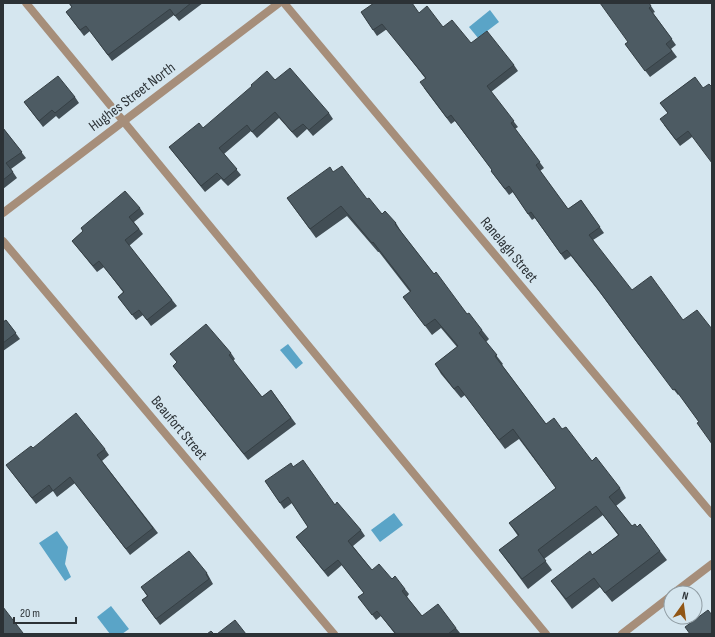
<svg xmlns="http://www.w3.org/2000/svg" width="715" height="637" viewBox="0 0 715 637" font-family="'Sofia Sans Condensed',sans-serif">
	<style>
		.water { fill: #5aa4c7 }
		.lines { fill: none; stroke-linecap: round; stroke-linejoin: round }
		.service { stroke: #a68e7a; stroke-width: 8 }
		.minor { stroke: #a68e7a; stroke-width: 8 }
		.wall { fill: #424e55 }
		.building { fill: #4d5b63; stroke: #364045 }
		.labels { text-anchor: middle; dominant-baseline: central; stroke-width: 4; stroke-linejoin: round; paint-order: stroke }
		.street-label { font-size: 15px; fill: #2c3236; stroke: #d5e6ef }
	</style>
	<rect width="100%" height="100%" fill="#d5e6ef"/>
	<g class="water">
		<path d="M490 10 499 22 478 38 469 27Z"/>
		<path d="M288 344 303 363 296 369 280 350Z"/>
		<path d="M394 513 403 525 380 542 371 530Z"/>
		<path d="M57 531 68 547 65 564 71 577 65 581 39 543Z"/>
		<path d="M111 606 129 629 122 634H110L97 617Z"/>
	</g>
	<g class="lines">
		<path class="service" d="M26 3 546 634"/>
		<g class="minor">
			<path d="M284 3 712 514"/>
			<path d="M3 213 279 3"/>
			<path d="M3 241 334 634"/>
			<path d="M674 593 712 564"/>
			<path d="M622 634 671 596"/>
		</g>
	</g>
	<g class="wall">
		<path d="M69 3H203L179 21 174 15 112 61 90 31 84 36 66 12 72 8Z"/>
		<path d="M649 3 655 12 653 13 676 45 671 49 677 57 650 77 625 44 628 42Z"/>
		<path d="M361 12 419 13 471 43 514 65 518 71 491 92 518 127 515 129 544 168 540 171 568 209 581 200 604 233 593 240 699 422 679 394 678 395 638 344 601 294 571 256 565 260 535 218 532 220 513 192 509 195 491 171 492 170 455 121 451 124 424 88 425 78 387 29 377 36Z"/>
		<path d="M695 77 692 137 680 146 664 125 668 113 660 103Z"/>
		<path d="M275 80 329 113 333 119 313 136 307 129 297 138 279 118 257 138 251 131 224 154 241 175 228 186 221 179 205 192 169 147 203 128Z"/>
		<path d="M75 97 79 103 59 119 56 116 43 127 24 102Z"/>
		<path d="M3 128 26 158 11 169 17 178 3 189Z"/>
		<path d="M333 172 367 199 382 214 396 223 402 233 434 274 467 314 482 330 489 339 486 342 503 364 502 365 546 424 562 429 592 461 620 488 626 498 616 506 632 526 637 527 660 551 667 560 612 602 600 587 572 609 551 581 592 555 618 535 603 515 544 559 552 570 528 589 499 550 518 536 509 523 556 488 519 439 505 449 465 395 461 398 441 374 435 364 457 347 441 328 432 335 403 297 410 292 379 252H378L347 216 316 238 287 198Z"/>
		<path d="M140 208 144 214 134 222 143 234 129 246 177 306 151 326 143 315 136 320 118 297 123 292 104 267 97 272 72 241 83 231 81 228Z"/>
		<path d="M6 320 20 339 3 351V322Z"/>
		<path d="M231 353 235 359 233 361 262 397 271 390 296 424 248 460 177 371 173 366 177 362 170 354Z"/>
		<path d="M33 448 105 449 109 455 102 461 158 533 130 555 75 483 57 497 53 491 36 504 6 465Z"/>
		<path d="M293 467 335 505 361 530 365 536 353 546 372 570 392 579 405 589 409 594 407 597 422 616 456 628 460 633V634H395L381 616 376 620 363 603 358 597 364 593 342 565 328 577 296 537 308 527 292 503 284 509 265 481Z"/>
		<path d="M207 573 213 584 160 625 142 600 147 596 141 587Z"/>
	</g>
	<g class="building">
		<path d="M69 3H191L175 16 170 9 108 55 86 26 80 30 66 12 72 7Z"/>
		<path d="M374 3H412L419 13 427 6 443 27 452 20 471 43 487 31 514 65 487 86 514 121 511 123 540 162 536 165 568 209 581 200 600 227 589 235 632 290 651 276 683 320 697 310 712 329V444L697 423 699 422 675 389 673 390 634 338 597 288 567 250 561 254 531 212 528 214 509 186 505 189 491 171 492 170 451 115 447 118 420 82 426 78 382 24 373 30 361 12Z"/>
		<path d="M600 3H649L651 6 649 8 672 39 666 44 672 51 645 71 625 44 628 42Z"/>
		<path d="M290 68 329 113 309 130 303 124 292 132 275 112 252 132 247 125 219 148 237 169 224 180 217 173 201 186 169 147 199 123 203 128 252 86 251 85 267 71 275 80Z"/>
		<path d="M58 76 75 97 55 113 52 110 39 121 24 102Z"/>
		<path d="M695 77 703 88 709 84 712 87V163L688 131 676 140 660 119 668 113 660 103Z"/>
		<path d="M3 128 22 152 6 163 13 172 3 180Z"/>
		<path d="M342 166 367 199 369 198 382 214 385 211 396 223 395 224 434 274 436 272 467 314 469 313 482 330 479 333 497 355 495 356 546 424 554 418 562 429 566 427 592 461 596 457 620 488 609 497 632 526 635 524 637 527 640 524 660 551 605 593 594 578 566 599 551 581 590 551 592 555 619 535 596 506 538 550 546 561 522 579 499 550 519 535 509 523 556 488 513 429 499 440 458 386 454 389 435 364 458 346 435 319 425 326 403 297 411 291 373 242 372 243 341 206 310 229 287 198 330 167 333 172Z"/>
		<path d="M125 191 140 208 129 217 139 229 125 240 172 300 147 320 139 310 132 315 118 297 124 292 99 261 93 266 72 241 83 231 81 228Z"/>
		<path d="M6 320 16 333 3 343V322Z"/>
		<path d="M206 324 231 353 229 355 262 397 271 390 291 418 244 454 173 366 177 362 170 354Z"/>
		<path d="M76 413 105 449 97 455 153 528 126 549 70 477 53 491 49 485 32 498 6 465 31 446 33 448Z"/>
		<path d="M303 460 335 505 337 502 361 530 348 541 372 570 379 564 392 579 395 576 405 589 402 591 422 616 438 604 456 628 448 634H396L377 611 372 615 358 597 364 593 338 560 324 571 296 537 308 527 288 497 280 503 265 481 291 463 293 467Z"/>
		<path d="M189 551 207 573 206 574 209 579 156 619 142 600 148 596 141 587Z"/>
		<path d="M3 607 23 633 22 634H3Z"/>
		<path d="M708 610 712 615V634H690L685 627Z"/>
		<path d="M235 620 246 634H217Z"/>
		<path d="M211 631 214 634H207Z"/>
	</g>
	<g class="labels">
		<g class="street-label">
			<text transform="translate(132 97) rotate(-37)">Hughes Street North</text>
			<text transform="translate(509 250) rotate(50)">Ranelagh Street</text>
			<text transform="translate(179 428) rotate(50)">Beaufort Street</text>
		</g>
	</g>
	<rect width="715" height="637" fill="none" stroke="#2c3236" stroke-width="8"/>
	<g transform="translate(683 605) rotate(14)"><circle r="19" fill="#d5e6ef" stroke="#919ea5"/>
	<path d="M0-3L7 15L0 10L-7 15Z" fill="#915615"/>
	<text y="-6" font-size="11" font-weight="bold" text-anchor="middle" fill="#2c3236">N</text>
	</g>
	<path d="M14 617v6h62v-6" fill="none" stroke="#2c3236" stroke-width="2"/>
	<text x="20" y="617" font-size="12" fill="#2c3236" stroke="#d5e6ef" stroke-width="3" paint-order="stroke">20 m</text>
</svg>
